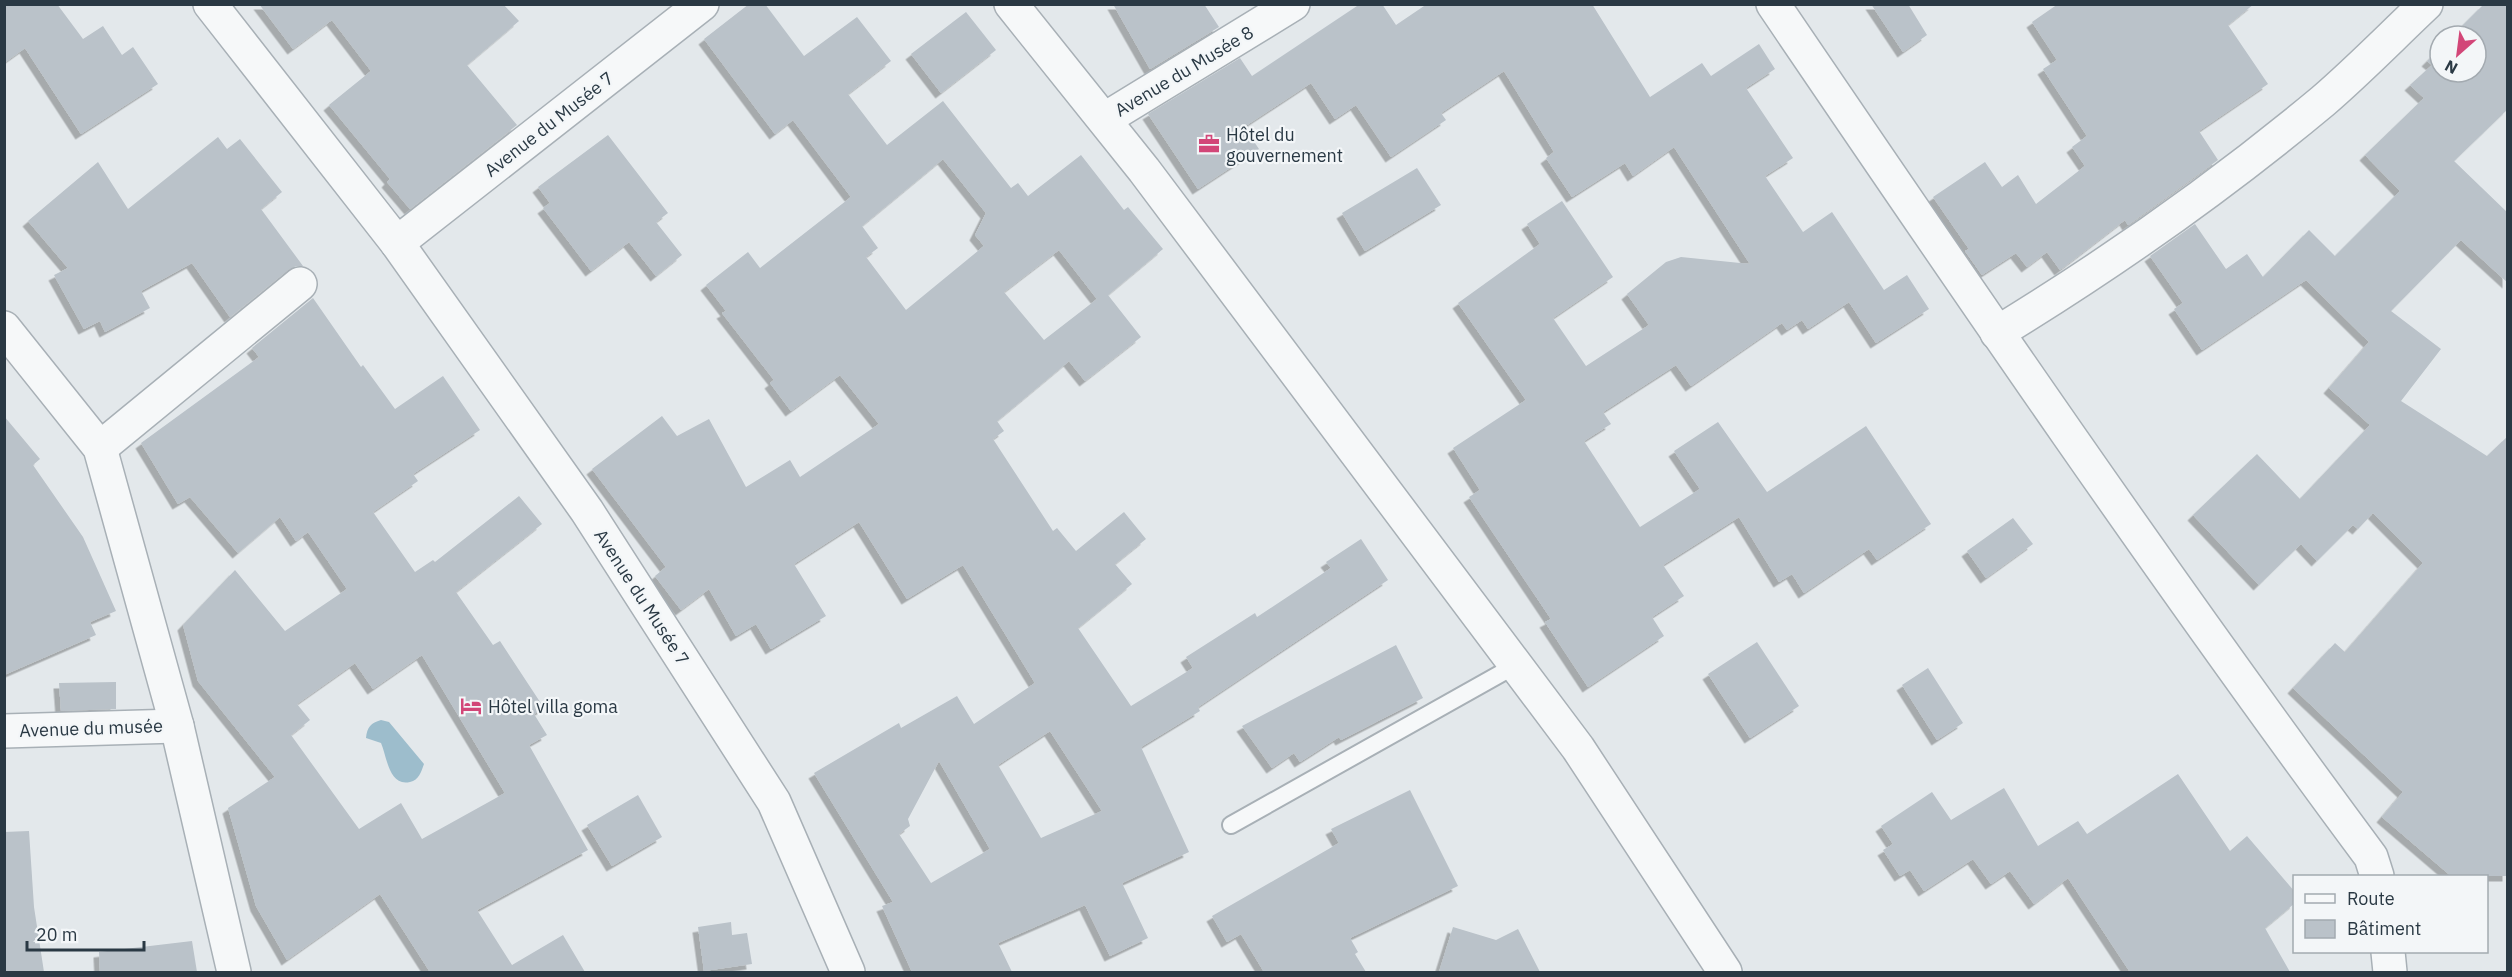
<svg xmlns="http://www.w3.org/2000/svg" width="2512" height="977" viewBox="0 0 2512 977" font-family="'IBM Plex Sans',sans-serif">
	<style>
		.water { fill: #9dbdcc }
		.building { fill: #bac2c9; fill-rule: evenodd; filter: url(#shadow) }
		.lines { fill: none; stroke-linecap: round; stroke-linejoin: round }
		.service-casing { stroke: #a8b0b6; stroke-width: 20 }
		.minor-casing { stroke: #a8b0b6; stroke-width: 36 }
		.service { stroke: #f6f8f9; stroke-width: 16 }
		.minor { stroke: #f6f8f9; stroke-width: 33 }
		.labels { text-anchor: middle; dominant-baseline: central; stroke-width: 4.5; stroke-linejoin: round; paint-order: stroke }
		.street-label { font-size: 18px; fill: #2a3944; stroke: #f3f6f8 }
		.poi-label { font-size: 18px; fill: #2a3944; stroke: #f3f6f8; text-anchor: start }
	</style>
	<defs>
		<filter id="shadow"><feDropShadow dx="-5.5" dy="5.5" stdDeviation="0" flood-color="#0004"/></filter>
	</defs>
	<rect width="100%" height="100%" fill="#e3e8eb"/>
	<path class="water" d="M381 720 389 722 424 764C421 772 419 780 410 782 389 787 387 757 381 743L366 738C367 727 371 723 381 720Z"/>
	<g class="building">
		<path d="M4 4H57L83 39 103 26 122 55 133 47 158 84 81 134 25 48 4 63Z"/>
		<path d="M259 4H503L519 21 467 65 517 125 410 209 387 182 390 179 329 105 371 71 332 20 293 49Z"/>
		<path d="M749 4H765L804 56 857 17 891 61 848 94 887 145 943 101 1011 188 1018 183 1028 196 1081 155 1124 210 1128 207 1163 249 1108 295 1141 337 1085 381 1069 361 997 421 1004 431 993 439 1053 531 1057 528 1076 551 1124 512 1146 539 1115 564 1132 584 1078 628 1131 706 1193 668 1186 657 1255 613 1257 617 1331 568 1326 562 1361 539 1388 580 1198 707 1200 711 1141 747 1189 852 1122 883 1148 938 1110 956 1085 905 998 943 1012 972H912L882 906 893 902 814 773 899 723 901 728 957 696 974 724 1035 683 963 565 907 599 859 522 794 564 826 616 771 649 756 624 736 636 709 589 681 610 655 576 666 567 592 469 662 416 677 436 709 419 746 487 790 460 800 477 879 424 840 375 791 411 770 383 774 380 722 313 726 311 706 285 748 252 760 268 851 197 793 120 775 134 704 39ZM943 159 986 213 975 235 984 246 906 310 866 257 878 248 862 226ZM1059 250 1097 299 1044 340 1004 292ZM1050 731 1102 811 1041 838 998 765ZM939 761 990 849 931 883 899 834 910 826 908 819Z"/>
		<path d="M1113 4H1204L1219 27 1150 69Z"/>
		<path d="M1360 4H1382L1396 25 1427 4H1592L1650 97 1702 63 1711 76 1759 44 1775 69 1746 88 1793 158 1765 176 1803 232 1832 212 1884 290 1907 275 1929 309 1876 343 1849 302 1808 329 1802 320 1787 330 1782 323 1691 386 1676 365 1603 412 1611 424 1584 441 1640 527 1700 489 1674 451 1718 422 1767 492 1866 426 1931 524 1877 560 1869 549 1804 593 1792 574 1779 582 1739 517 1663 565 1684 596 1652 617 1664 636 1588 687 1545 622 1551 619 1469 497 1480 490 1453 448 1526 400 1458 303 1540 244 1527 224 1562 201 1613 277 1553 318 1586 366 1649 325 1627 294 1666 262 1681 257 1750 264 1674 147 1633 176 1625 163 1572 197 1546 158 1554 152 1504 71 1441 113 1446 120 1391 157 1356 105 1335 119 1311 83 1244 127 1259 149 1198 189 1148 114 1240 58 1252 76Z"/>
		<path d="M1871 4H1908L1927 35 1903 52Z"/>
		<path d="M2058 4H2254L2228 25 2268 84 2199 131 2218 160 2128 225 2125 220 2060 270 2047 252 2027 267 2016 253 1982 275 1965 251 1969 249 1933 197 1985 162 2002 187 2018 175 2036 204 2085 166 2072 147 2087 136 2043 69 2057 60 2032 22Z"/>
		<path d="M2484 4H2508V109L2454 161 2508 213V283L2461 240 2391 311 2441 349 2401 401 2487 456 2508 436V876H2451L2382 817 2403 792 2293 688 2335 643 2345 652 2423 563 2373 513 2358 529 2353 525 2317 561 2301 544 2259 585 2193 515 2257 454 2300 499 2370 425 2329 388 2369 342 2306 280 2202 350 2174 309 2183 303 2150 256 2195 224 2226 269 2247 254 2263 277 2309 230 2335 256 2400 191 2365 155 2424 98 2410 85 2432 65 2427 61 2440 48V72H2476V36H2452Z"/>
		<path d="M966 12 996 50 941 93 911 54Z"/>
		<path d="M608 135 668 213 656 222 682 255 656 276 629 242 591 271 543 208 550 203 538 187Z"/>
		<path d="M218 137 227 149 240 139 282 192 261 209 303 266H296L288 270 230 317 192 263 141 291 150 308 105 332 100 321 84 329 54 275 68 268 28 221 98 162 128 209Z"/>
		<path d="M1417 168 1441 205 1365 251 1342 213Z"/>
		<path d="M313 298 361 367 363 365 395 409 443 376 480 430 413 474 418 481 373 512 415 572 433 560 435 562 519 496 542 524 456 592 493 645 500 641 544 708 534 714 547 735 529 745 588 850 477 910 512 965 563 935 585 972H430L380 894 287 960 256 906 228 808 275 777 198 681 183 625 235 570 285 631 347 589 308 532 296 541 280 517 238 553 190 497 178 504 141 443 259 357 252 348ZM422 655 505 793 422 839 401 803 359 829 291 735 310 720 297 704 355 663 373 689Z"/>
		<path d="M4 416 40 459 33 465 83 537 116 611 90 622 96 635 4 675Z"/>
		<path d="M2013 518 2033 544 1986 578 1967 551Z"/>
		<path d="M1757 642 1799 706 1750 738 1708 674Z"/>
		<path d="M1396 645 1423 698 1341 740 1339 737 1300 762 1294 753 1272 768 1242 726Z"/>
		<path d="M1928 668 1963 723 1937 740 1902 685Z"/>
		<path d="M116 682V709L61 711 59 683Z"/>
		<path d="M2178 774 2230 851 2247 836 2295 892V903L2265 928 2290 972H2130L2068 878 2034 904 2010 871 1991 884 1973 859 1924 891 1910 870 1900 876 1883 850 1893 844 1881 826 1932 792 1951 820 2004 788 2038 846 2078 821 2087 834Z"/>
		<path d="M1410 790 1458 886 1350 938 1358 952 1355 954 1366 972H1264L1241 934 1227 942 1212 916 1339 843 1331 829Z"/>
		<path d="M638 795 662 837 612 866 587 825Z"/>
		<path d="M29 831 34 907 44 972H4V832Z"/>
		<path d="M731 922 732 935 747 933 752 964 704 971 698 927Z"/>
		<path d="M1453 927 1496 940 1518 929 1540 972H1439Z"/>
		<path d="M192 941 197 972H100L99 952Z"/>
	</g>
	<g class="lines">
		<defs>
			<path id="service" d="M1231 825 1516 665"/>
			<g id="minor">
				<path d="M210 4 397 243 587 511 774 802 848 972"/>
				<path d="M1011 4 1144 170 1578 748 1725 972"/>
				<path d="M1773 4C1968 291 2164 578 2371 857L2377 876"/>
				<path d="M1105 119 1293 4"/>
				<path d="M397 243 702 4"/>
				<path d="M4 328 100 448 177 726 234 972"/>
				<path d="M1997 333C2110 264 2221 186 2323 101 2359 70 2392 36 2426 4"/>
				<path d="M100 448 300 284"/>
				<path d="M4 731 177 726"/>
				<path d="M2388 952 2390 972"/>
			</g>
		</defs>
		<use href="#service" class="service-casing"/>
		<use href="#minor" class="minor-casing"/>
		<use href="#service" class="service"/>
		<use href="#minor" class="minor"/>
	</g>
	<defs>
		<symbol id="office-bare" viewBox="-9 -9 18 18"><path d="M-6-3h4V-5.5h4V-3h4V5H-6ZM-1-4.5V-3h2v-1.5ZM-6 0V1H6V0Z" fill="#d24678" stroke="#f3f6f8" stroke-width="2.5" paint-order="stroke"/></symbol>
		<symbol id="hotel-bare" viewBox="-9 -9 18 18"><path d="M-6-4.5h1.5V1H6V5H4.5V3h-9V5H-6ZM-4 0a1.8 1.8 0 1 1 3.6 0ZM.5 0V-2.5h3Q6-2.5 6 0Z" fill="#d24678" stroke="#f3f6f8" stroke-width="2.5" paint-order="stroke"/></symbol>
	</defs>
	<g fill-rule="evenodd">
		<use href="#office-bare" x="1194" y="129" width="30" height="30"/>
		<use href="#hotel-bare" x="456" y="691" width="30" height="30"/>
	</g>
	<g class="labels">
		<g class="street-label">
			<text transform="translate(1184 71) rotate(-31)">Avenue du Musée 8</text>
			<text transform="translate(549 124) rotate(-38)">Avenue du Musée 7</text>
			<text transform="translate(642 597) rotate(57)">Avenue du Musée 7</text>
			<text transform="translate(91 728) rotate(-2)">Avenue du musée</text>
		</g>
		<g class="poi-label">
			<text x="1226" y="134">Hôtel du<tspan x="1226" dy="21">gouvernement</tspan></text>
			<text x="488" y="706">Hôtel villa goma</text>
		</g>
	</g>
	<rect width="2512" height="977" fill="none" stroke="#2a3944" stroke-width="12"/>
	<rect x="2293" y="875" width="195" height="78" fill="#f3f6f8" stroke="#a3aab0" stroke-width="1.5"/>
	<rect x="2305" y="894" width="30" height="9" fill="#f6f8f9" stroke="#a3aab0" stroke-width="1.5"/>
	<text x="2347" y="905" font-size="18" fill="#2a3944">Route</text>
	<rect x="2305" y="920" width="30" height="18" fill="#bac2c9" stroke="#a3aab0" stroke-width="1.5"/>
	<text x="2347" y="935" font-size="18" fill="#2a3944">Bâtiment</text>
	<g transform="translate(2458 54) rotate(208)"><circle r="28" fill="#f3f6f8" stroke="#a3aab0" stroke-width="1.5"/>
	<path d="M0-4.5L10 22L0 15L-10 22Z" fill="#d24678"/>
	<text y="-9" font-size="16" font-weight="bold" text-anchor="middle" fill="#2a3944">N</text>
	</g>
	<path d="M27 941v9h117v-9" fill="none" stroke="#2a3944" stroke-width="3"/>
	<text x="36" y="941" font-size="18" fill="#2a3944" stroke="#f3f6f8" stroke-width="4.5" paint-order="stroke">20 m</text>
</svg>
